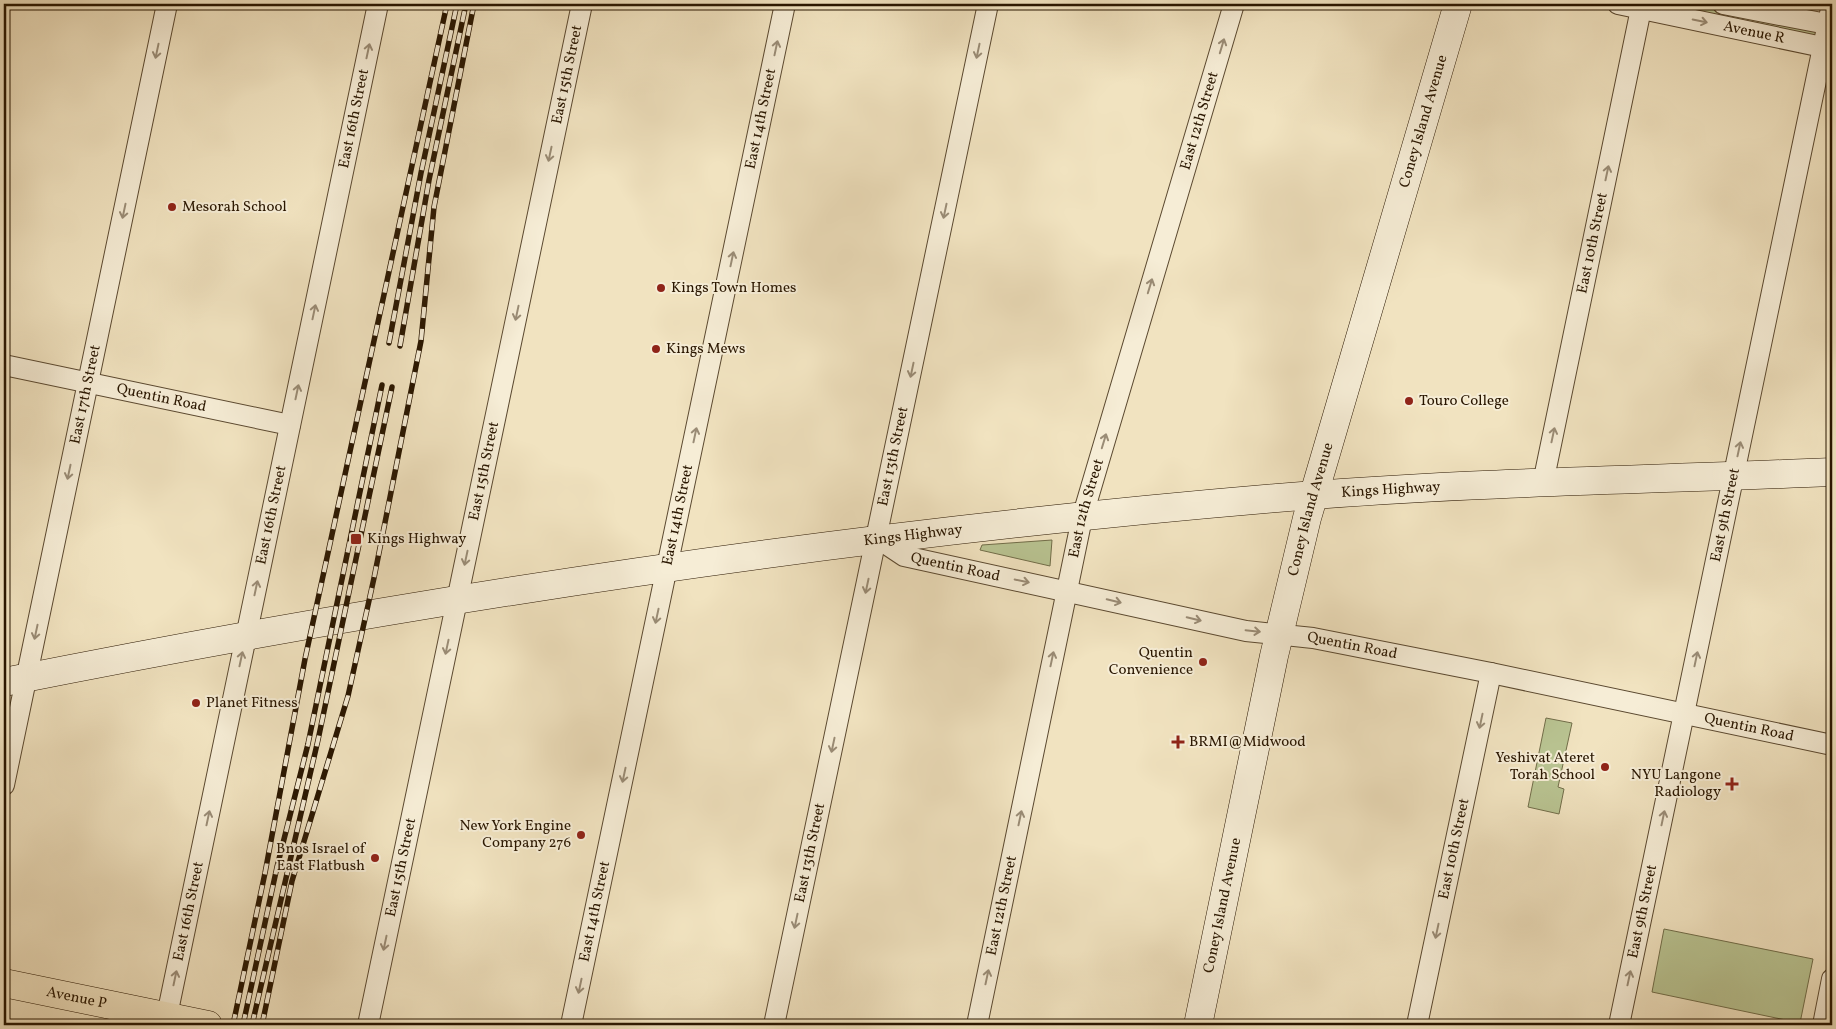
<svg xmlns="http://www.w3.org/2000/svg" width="1836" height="1029" viewBox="0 0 1836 1029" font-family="Vollkorn,serif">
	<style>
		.green { fill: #b9c492; stroke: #716d49 }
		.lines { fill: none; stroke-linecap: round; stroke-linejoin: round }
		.street-casing { stroke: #5b4930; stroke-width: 22 }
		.secondary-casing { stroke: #291600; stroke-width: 29 }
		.primary-casing { stroke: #291600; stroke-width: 29 }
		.street { stroke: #f6edd6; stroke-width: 20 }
		.secondary { stroke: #f6edd6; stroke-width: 28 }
		.primary { stroke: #f1e3c0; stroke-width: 28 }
		.rail-casing { stroke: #291600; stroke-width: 5.5 }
		.rail { stroke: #f6edd6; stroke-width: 4; stroke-dasharray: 11; stroke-linecap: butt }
		.oneway { stroke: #9a8c76 }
		.poi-dot { fill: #8f2418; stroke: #f6edd6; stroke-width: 2 }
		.labels { text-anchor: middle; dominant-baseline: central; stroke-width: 4; stroke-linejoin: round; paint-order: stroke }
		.street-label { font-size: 15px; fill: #291600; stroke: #f6edd6 }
		.poi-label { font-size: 15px; fill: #291600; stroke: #f6edd6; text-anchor: start }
	</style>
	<rect width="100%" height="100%" fill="#f1e3c0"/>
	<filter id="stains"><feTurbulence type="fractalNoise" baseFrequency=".004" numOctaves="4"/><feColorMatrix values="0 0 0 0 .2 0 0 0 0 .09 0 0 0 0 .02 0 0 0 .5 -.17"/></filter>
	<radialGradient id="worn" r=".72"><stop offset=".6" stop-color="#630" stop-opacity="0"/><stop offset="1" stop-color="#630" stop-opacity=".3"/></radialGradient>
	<g class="green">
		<path d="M1638 4H1693L1832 33V44Z"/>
		<path d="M1052 540 1050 566 980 550 982 545Z"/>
		<path d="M1546 718 1572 723 1558 787 1564 789 1559 814 1528 807Z"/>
		<path d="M1664 929 1813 959 1800 1023 1652 992Z"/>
	</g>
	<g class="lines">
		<defs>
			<g id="street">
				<path id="s1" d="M1618 4 1832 49"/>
				<path d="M1723 4 1832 25"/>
				<path id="s2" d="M4 365 290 425"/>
				<path id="s3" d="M1543 483 1642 4"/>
				<path id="s4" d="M877 538 904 556 1246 631 1313 638 1491 673 1832 745"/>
				<path id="s5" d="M4 785 167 4"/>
				<path id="s6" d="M165 1025 378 4"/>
				<path id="s7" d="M368 1025 582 4"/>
				<path id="s8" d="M571 1025 785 4"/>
				<path id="s9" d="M774 1025 988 4"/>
				<path id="s10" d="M977 1025 1082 518 1234 4"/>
				<path id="s11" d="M1417 1025 1491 673"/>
				<path id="s12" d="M1619 1025 1832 4"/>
				<path d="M1823 1025 1832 979"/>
			</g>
			<g id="secondary">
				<path id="s13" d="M4 682C424 598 850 534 1277 498 1462 482 1647 480 1832 472"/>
				<path id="s14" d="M1198 1025 1274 656 1307 518 1458 4"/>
			</g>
			<g id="primary">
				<path id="s15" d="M4 983 208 1025"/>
			</g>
		</defs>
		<use href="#street" class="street-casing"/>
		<use href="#secondary" class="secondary-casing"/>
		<use href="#primary" class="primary-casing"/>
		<use href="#street" class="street"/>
		<use href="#secondary" class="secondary"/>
		<use href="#primary" class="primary"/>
		<defs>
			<g id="rail">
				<path d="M389 343 421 173 457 4"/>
				<path d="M400 346 429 180 466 4"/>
				<path d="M233 1025 265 873 305 659 447 4"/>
				<path d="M243 1025 277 867 308 744 382 385"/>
				<path d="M252 1025 318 740 392 387"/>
				<path d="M262 1025 292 881 348 696 374 578 421 341 434 207 474 4"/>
			</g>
		</defs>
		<use href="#rail" class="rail-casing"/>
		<use href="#rail" class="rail"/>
	</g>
	<defs><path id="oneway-shaft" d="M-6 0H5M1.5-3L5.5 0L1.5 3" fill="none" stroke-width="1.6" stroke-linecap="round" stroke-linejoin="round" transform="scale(1.25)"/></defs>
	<g class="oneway">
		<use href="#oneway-shaft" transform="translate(1700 21) rotate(12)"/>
		<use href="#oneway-shaft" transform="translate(1222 46) rotate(-73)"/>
		<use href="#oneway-shaft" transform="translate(776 48) rotate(-78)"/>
		<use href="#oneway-shaft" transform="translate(157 51) rotate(102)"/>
		<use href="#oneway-shaft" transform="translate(368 51) rotate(-78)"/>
		<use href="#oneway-shaft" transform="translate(978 51) rotate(102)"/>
		<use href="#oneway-shaft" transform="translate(550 154) rotate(102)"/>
		<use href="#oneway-shaft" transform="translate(1607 173) rotate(-78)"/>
		<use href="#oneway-shaft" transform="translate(124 211) rotate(102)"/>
		<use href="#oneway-shaft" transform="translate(945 211) rotate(102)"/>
		<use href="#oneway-shaft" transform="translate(732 259) rotate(-78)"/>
		<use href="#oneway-shaft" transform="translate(1150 286) rotate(-73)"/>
		<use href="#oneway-shaft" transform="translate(314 312) rotate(-78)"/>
		<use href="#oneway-shaft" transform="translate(517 313) rotate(102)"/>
		<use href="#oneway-shaft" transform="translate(912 370) rotate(102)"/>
		<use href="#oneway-shaft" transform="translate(297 392) rotate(-78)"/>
		<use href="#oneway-shaft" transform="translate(695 435) rotate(-78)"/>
		<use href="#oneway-shaft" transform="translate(1553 435) rotate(-78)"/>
		<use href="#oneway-shaft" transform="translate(1104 441) rotate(-73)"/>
		<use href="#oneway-shaft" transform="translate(1739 449) rotate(-78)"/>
		<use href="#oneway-shaft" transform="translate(69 472) rotate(102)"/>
		<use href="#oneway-shaft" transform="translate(466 558) rotate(102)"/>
		<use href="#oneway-shaft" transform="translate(1022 581) rotate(12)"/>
		<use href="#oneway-shaft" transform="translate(867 586) rotate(102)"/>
		<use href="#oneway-shaft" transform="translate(256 588) rotate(-78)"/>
		<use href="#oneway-shaft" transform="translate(1114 601) rotate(13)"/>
		<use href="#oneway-shaft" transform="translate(657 616) rotate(102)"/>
		<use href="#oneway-shaft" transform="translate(1194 619) rotate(13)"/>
		<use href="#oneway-shaft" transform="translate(1253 631) rotate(6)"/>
		<use href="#oneway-shaft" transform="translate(36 632) rotate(102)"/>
		<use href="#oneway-shaft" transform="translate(447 647) rotate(102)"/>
		<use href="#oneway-shaft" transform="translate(241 659) rotate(-78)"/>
		<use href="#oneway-shaft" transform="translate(1052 659) rotate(-78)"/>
		<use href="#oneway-shaft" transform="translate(1696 659) rotate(-78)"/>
		<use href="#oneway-shaft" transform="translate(1481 721) rotate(102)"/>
		<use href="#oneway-shaft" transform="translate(833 745) rotate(102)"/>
		<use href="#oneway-shaft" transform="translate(624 775) rotate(102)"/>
		<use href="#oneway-shaft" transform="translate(208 818) rotate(-78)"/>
		<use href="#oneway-shaft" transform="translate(1020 818) rotate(-78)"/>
		<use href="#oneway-shaft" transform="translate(1663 818) rotate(-78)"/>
		<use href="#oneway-shaft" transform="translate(796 921) rotate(102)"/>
		<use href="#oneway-shaft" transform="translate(1437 931) rotate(102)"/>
		<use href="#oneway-shaft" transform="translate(385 943) rotate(102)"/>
		<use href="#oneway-shaft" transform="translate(987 977) rotate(-78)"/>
		<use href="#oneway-shaft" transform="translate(175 978) rotate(-78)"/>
		<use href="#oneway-shaft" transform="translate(1629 978) rotate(-78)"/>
		<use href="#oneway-shaft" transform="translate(580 986) rotate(102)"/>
	</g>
	<g class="poi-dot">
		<circle cx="172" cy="207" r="5"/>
		<circle cx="661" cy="288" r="5"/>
		<circle cx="656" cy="349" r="5"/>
		<circle cx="1409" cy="401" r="5"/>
		<rect x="350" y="533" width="12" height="12" rx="2.5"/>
		<circle cx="1203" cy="662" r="5"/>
		<circle cx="196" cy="703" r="5"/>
		<path d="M1175.5 734.5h5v5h5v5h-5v5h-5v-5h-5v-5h5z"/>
		<circle cx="1605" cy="767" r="5"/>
		<path d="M1729.5 776.5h5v5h5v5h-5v5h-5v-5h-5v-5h5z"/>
		<circle cx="581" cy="835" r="5"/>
		<circle cx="375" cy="858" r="5"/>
	</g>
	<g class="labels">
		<g class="street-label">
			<text stroke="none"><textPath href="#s1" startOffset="139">Avenue R</textPath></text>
			<text stroke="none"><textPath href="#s7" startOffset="971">East 15th Street</textPath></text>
			<text stroke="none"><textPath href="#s6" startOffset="926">East 16th Street</textPath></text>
			<text stroke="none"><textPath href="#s8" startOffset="926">East 14th Street</textPath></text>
			<text stroke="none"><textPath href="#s10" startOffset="932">East 12th Street</textPath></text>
			<text stroke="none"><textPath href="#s14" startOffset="932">Coney Island Avenue</textPath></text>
			<text stroke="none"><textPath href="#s3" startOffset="245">East 10th Street</textPath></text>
			<text stroke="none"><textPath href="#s5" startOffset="399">East 17th Street</textPath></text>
			<text stroke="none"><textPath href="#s2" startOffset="161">Quentin Road</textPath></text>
			<text stroke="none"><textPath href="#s9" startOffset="581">East 13th Street</textPath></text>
			<text stroke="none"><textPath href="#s7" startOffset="566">East 15th Street</textPath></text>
			<text stroke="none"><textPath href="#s13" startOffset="1401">Kings Highway</textPath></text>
			<text stroke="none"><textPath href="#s10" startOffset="528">East 12th Street</textPath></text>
			<text stroke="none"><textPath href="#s14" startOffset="528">Coney Island Avenue</textPath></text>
			<text stroke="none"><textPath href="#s6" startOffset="521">East 16th Street</textPath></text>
			<text stroke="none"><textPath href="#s12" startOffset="521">East 9th Street</textPath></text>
			<text stroke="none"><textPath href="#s8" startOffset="521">East 14th Street</textPath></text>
			<text stroke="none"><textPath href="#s13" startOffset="921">Kings Highway</textPath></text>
			<text stroke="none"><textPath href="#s4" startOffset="85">Quentin Road</textPath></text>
			<text stroke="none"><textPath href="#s4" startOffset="490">Quentin Road</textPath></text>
			<text stroke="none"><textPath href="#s4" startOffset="895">Quentin Road</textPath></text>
			<text stroke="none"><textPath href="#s11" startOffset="180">East 10th Street</textPath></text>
			<text stroke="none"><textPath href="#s9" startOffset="176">East 13th Street</textPath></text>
			<text stroke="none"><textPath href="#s7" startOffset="161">East 15th Street</textPath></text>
			<text stroke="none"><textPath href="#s14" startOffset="122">Coney Island Avenue</textPath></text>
			<text stroke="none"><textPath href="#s10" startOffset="122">East 12th Street</textPath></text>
			<text stroke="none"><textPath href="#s6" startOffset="116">East 16th Street</textPath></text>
			<text stroke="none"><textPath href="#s8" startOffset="116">East 14th Street</textPath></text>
			<text stroke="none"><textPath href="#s12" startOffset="116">East 9th Street</textPath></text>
			<text stroke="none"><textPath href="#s15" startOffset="74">Avenue P</textPath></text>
		</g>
		<g class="poi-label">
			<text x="182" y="207">Mesorah School</text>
			<text x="671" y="288">Kings Town Homes</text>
			<text x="666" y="349">Kings Mews</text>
			<text x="1419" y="401">Touro College</text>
			<text x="367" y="539">Kings Highway</text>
			<text x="1193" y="653" text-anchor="end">Quentin<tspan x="1193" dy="17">Convenience</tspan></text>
			<text x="206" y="703">Planet Fitness</text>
			<text x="1189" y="742">BRMI@Midwood</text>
			<text x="1595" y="758" text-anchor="end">Yeshivat Ateret<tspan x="1595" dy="17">Torah School</tspan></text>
			<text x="1721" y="775" text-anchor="end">NYU Langone<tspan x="1721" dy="17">Radiology</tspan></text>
			<text x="571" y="826" text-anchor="end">New York Engine<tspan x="571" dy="17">Company 276</tspan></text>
			<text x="365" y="849" text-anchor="end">Bnos Israel of<tspan x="365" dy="17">East Flatbush</tspan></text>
		</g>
	</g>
	<rect width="1836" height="1029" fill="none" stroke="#f1e3c0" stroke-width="20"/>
	<rect x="5" y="5" width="1826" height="1019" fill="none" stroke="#291600" stroke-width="2.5"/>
	<rect x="10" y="10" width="1816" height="1009" fill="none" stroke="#291600"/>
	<rect width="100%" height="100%" filter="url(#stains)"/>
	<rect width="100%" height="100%" fill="url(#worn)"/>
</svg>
